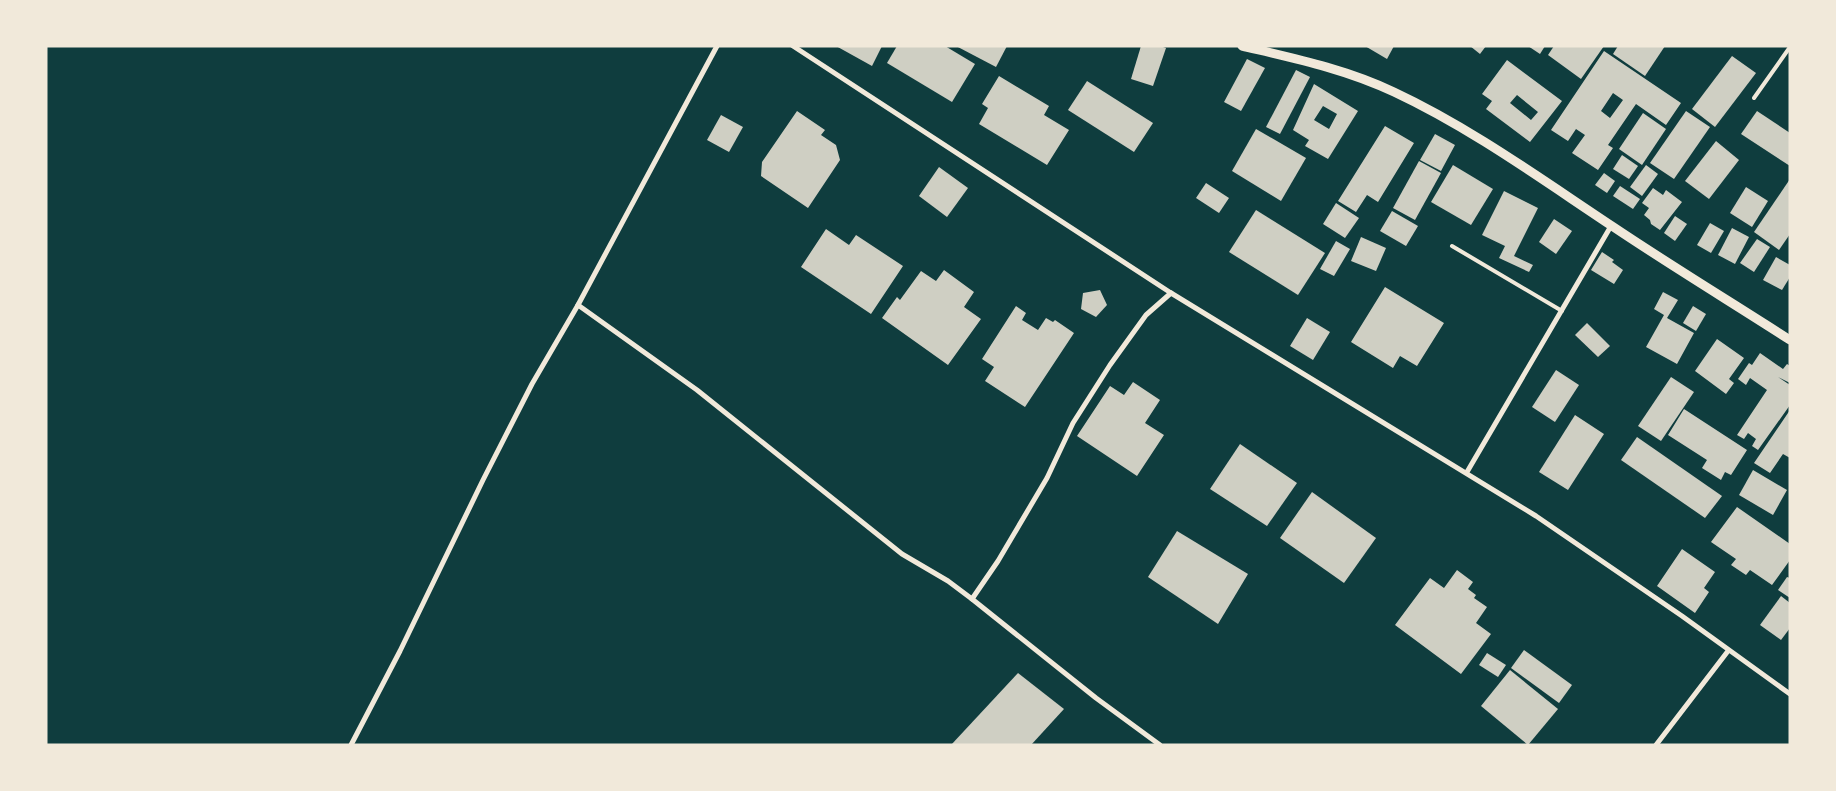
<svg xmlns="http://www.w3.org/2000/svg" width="1836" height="791" viewBox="0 0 1836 791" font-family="Lora,serif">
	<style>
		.building { fill: #cfcfc3; fill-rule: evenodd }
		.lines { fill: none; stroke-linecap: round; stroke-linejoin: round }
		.service { stroke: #f1e9da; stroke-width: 4 }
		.minor { stroke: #f1e9da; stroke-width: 5 }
		.tertiary { stroke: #f1e9da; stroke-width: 9 }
	</style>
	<rect width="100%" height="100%" fill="#0f3d3e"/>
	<g class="building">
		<path d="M836 46H882L872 66Z"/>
		<path d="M897 46H945L975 64 952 102 887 63Z"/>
		<path d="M956 46H1007L996 67Z"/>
		<path d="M1141 46H1160L1166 48 1153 86 1131 79Z"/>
		<path d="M1365 46H1394L1387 59Z"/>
		<path d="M1470 46H1486L1480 54Z"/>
		<path d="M1528 46H1545L1540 54Z"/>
		<path d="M1554 46H1604L1581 79 1548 55Z"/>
		<path d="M1618 46H1665L1645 76 1613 54Z"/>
		<path d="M1604 51 1681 103 1666 125 1636 104 1608 145 1613 148 1598 170 1572 153 1585 135 1576 129 1568 141 1551 130ZM1613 93 1623 100 1610 118 1601 111Z"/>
		<path d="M1732 56 1756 73 1715 127 1692 109Z"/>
		<path d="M1247 59 1265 68 1241 111 1224 102Z"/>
		<path d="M1507 60 1562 101 1530 142 1486 109 1492 101 1482 94ZM1517 95 1538 112 1531 120 1510 103Z"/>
		<path d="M1296 70 1310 77 1280 134 1266 127Z"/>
		<path d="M999 76 1049 106 1044 115 1069 130 1047 165 979 124 988 108 982 104Z"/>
		<path d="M1087 81 1153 123 1134 152 1068 110Z"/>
		<path d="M1314 84 1358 111 1328 159 1305 146 1309 140 1293 130ZM1323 106 1337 114 1329 129 1314 120Z"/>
		<path d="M797 111 825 130 821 135 836 145 840 160 808 208 761 176 762 162Z"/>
		<path d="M1686 111 1710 127 1674 179 1650 163Z"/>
		<path d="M1757 111 1790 133V166L1741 134Z"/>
		<path d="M1643 113 1666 129 1642 165 1619 149Z"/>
		<path d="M721 115 743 127 729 152 707 140Z"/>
		<path d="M1385 126 1414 143 1378 202 1367 195 1356 212 1338 201Z"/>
		<path d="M1256 129 1306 158 1281 201 1232 171Z"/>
		<path d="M1435 134 1455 145 1441 171 1420 160Z"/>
		<path d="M1716 141 1739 160 1709 199 1685 181Z"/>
		<path d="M1622 155 1638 166 1629 179 1613 169Z"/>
		<path d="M1419 161 1441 173 1415 220 1393 208Z"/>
		<path d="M1453 165 1493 189 1471 225 1431 202Z"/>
		<path d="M1646 165 1658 174 1642 196 1630 187Z"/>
		<path d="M939 167 968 188 947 217 919 196Z"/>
		<path d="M1604 173 1615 181 1607 193 1595 185Z"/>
		<path d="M1790 179V234L1779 250 1754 232Z"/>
		<path d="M1206 183 1229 198 1219 213 1196 198Z"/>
		<path d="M1620 186 1640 199 1633 209 1613 196Z"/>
		<path d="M1746 187 1768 201 1752 227 1730 213Z"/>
		<path d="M1653 188 1663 195 1666 190 1682 202 1660 230 1651 224 1650 220 1644 215 1649 208 1642 203Z"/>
		<path d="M1504 191 1538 208 1514 256 1533 265 1529 272 1499 258 1505 246 1482 235Z"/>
		<path d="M1336 203 1359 218 1345 238 1323 224Z"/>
		<path d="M1256 210 1325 253 1298 295 1229 252Z"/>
		<path d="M1392 211 1418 226 1406 246 1380 231Z"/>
		<path d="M1675 216 1687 224 1675 241 1664 233Z"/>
		<path d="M1554 219 1572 231 1556 254 1539 242Z"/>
		<path d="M1710 223 1724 231 1711 253 1697 245Z"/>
		<path d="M1732 228 1749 237 1735 264 1718 255Z"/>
		<path d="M826 229 849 245 856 235 903 266 871 314 801 267Z"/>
		<path d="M1361 237 1386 248 1376 271 1351 261Z"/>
		<path d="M1757 239 1770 247 1754 272 1740 263Z"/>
		<path d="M1336 241 1350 249 1334 276 1320 269Z"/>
		<path d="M1602 252 1614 260 1612 262 1623 270 1614 284 1591 270Z"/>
		<path d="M1776 257 1790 265V277L1782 290 1763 280Z"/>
		<path d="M944 270 974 292 964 307 981 319 948 365 882 318 897 297 900 300 921 271 936 281Z"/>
		<path d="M1385 287 1444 323 1417 366 1400 356 1393 368 1351 342Z"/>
		<path d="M1100 290 1107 305 1096 317 1081 309 1083 293Z"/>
		<path d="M1663 292 1678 300 1667 318 1694 333 1677 364 1646 347 1664 315 1654 309Z"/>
		<path d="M1016 306 1026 313 1022 320 1038 330 1046 318 1053 322 1055 320 1074 333 1025 407 985 381 994 367 982 359Z"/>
		<path d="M1693 306 1706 314 1696 331 1683 323Z"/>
		<path d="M1307 318 1330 332 1313 360 1290 346Z"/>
		<path d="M1587 323 1610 346 1598 357 1575 335Z"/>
		<path d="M1717 339 1744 358 1729 379 1734 383 1726 394 1695 371Z"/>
		<path d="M1760 353 1783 369 1787 364 1790 366V383L1778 377 1790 385V405L1758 450 1752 446 1756 439 1748 433 1744 439 1737 435 1767 390 1750 378 1746 385 1738 379 1749 363 1752 365Z"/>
		<path d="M1556 370 1579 385 1555 422 1532 407Z"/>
		<path d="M1671 377 1694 392 1661 441 1638 426Z"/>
		<path d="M1133 382 1160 400 1145 423 1164 435 1137 476 1077 436 1110 386 1124 395Z"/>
		<path d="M1684 409 1747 450 1731 475 1725 472 1721 480 1702 468 1707 460 1668 435Z"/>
		<path d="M1790 410V458L1783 454 1770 473 1754 463Z"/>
		<path d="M1575 415 1604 434 1568 490 1539 472Z"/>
		<path d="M1637 437 1722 496 1705 518 1621 460Z"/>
		<path d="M1240 444 1297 483 1267 526 1210 489Z"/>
		<path d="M1753 470 1787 490 1773 515 1739 495Z"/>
		<path d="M1312 492 1376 538 1344 583 1280 538Z"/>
		<path d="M1737 507 1790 544V560L1772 585 1750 570 1746 575 1731 565 1736 559 1711 542Z"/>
		<path d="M1177 531 1248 574 1218 624 1148 577Z"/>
		<path d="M1682 549 1715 572 1704 588 1709 592 1695 613 1657 586Z"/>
		<path d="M1457 570 1473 582 1468 589 1476 595 1474 598 1487 607 1476 623 1491 634 1461 674 1395 625 1430 578 1444 588Z"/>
		<path d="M1787 577 1790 578V598L1778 590Z"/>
		<path d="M1781 596 1790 603V628L1781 640 1760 625Z"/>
		<path d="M1524 650 1572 685 1559 703 1511 668Z"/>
		<path d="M1487 653 1506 665 1498 677 1479 665Z"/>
		<path d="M1510 670 1558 709 1528 745 1481 706Z"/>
		<path d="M1018 673 1064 709 1031 745H951Z"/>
	</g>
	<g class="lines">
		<g class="service">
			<path d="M1754 98 1790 47"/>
			<path d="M1452 246 1562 311"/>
		</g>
		<g class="minor">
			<path d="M793 46 1171 293 1536 516 1682 616 1790 694"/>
			<path d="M578 305 697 390 902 554 948 581 972 599 1096 698 1160 745"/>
			<path d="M1467 472 1611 226"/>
			<path d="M972 599 998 561 1047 478 1073 423 1110 365 1146 315 1171 293"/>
			<path d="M351 745 400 651 483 480 532 384 578 305 717 46"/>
			<path d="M1656 745 1728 651"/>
		</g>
		<path class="tertiary" d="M1242 46C1293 58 1346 69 1394 92 1471 128 1541 179 1612 226 1670 265 1731 302 1790 340"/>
	</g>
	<rect width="1836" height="791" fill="none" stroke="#f1e9da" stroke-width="95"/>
</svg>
